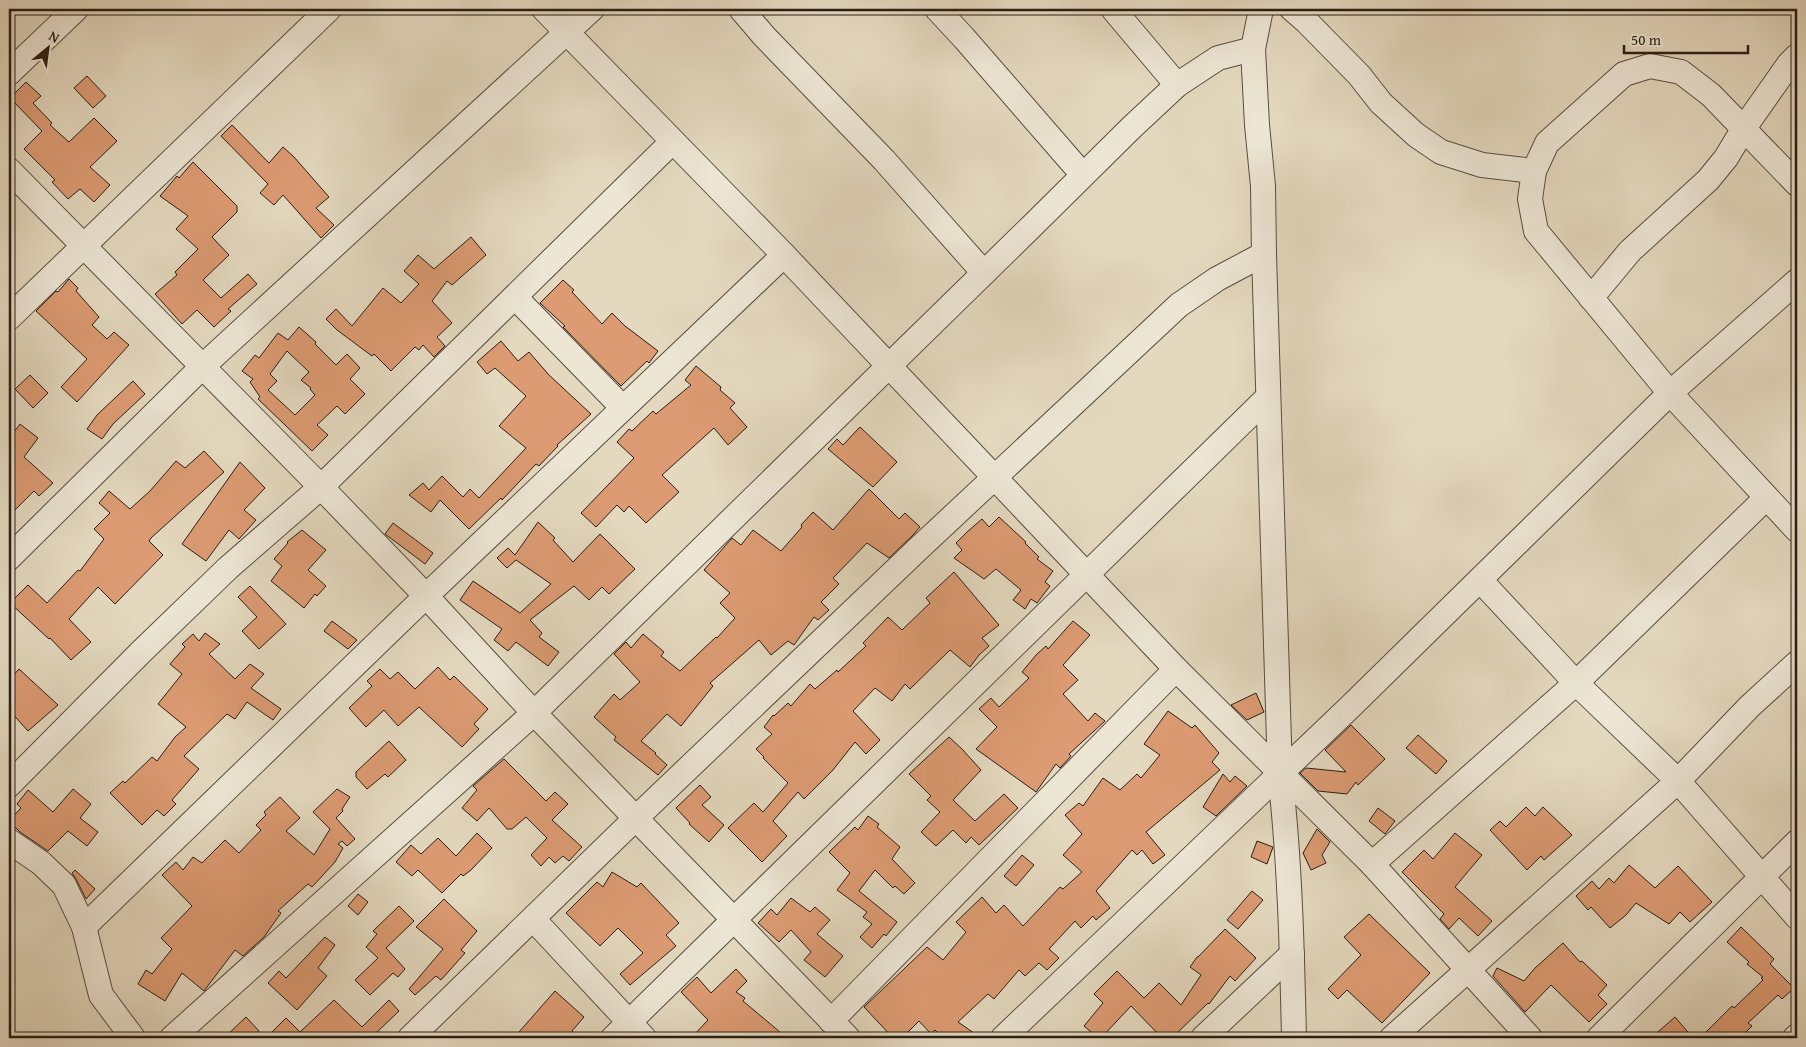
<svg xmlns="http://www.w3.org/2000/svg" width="1806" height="1047" viewBox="0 0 1806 1047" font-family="'Gentium Book Plus',serif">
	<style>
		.building { fill: #dd9b73; stroke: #281e16; fill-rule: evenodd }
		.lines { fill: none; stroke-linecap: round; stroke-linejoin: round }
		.minor-casing { stroke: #574d40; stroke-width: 26 }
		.minor { stroke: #ede6d5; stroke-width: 24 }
	</style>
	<rect width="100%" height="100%" fill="#e4d9bf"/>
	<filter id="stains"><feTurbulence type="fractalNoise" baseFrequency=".004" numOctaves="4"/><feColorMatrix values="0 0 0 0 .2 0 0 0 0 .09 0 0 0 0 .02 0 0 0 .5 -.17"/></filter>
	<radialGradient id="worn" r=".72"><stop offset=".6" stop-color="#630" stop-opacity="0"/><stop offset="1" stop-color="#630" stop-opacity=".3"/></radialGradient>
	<g class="building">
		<path d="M87 76 106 96 93 108 74 88Z"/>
		<path d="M26 82 41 96 33 103 52 123 50 125 69 142 94 118 117 141 90 167 110 185 94 202 80 189 68 199 52 182 55 180 24 149 42 131 10 98Z"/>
		<path d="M232 125 269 163 283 147 294 157 329 197 316 208 334 225 321 238 283 195 274 205 260 193 268 184 221 136Z"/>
		<path d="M193 162 237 206V212L212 237 229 255 203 280 221 298 248 274 257 284 228 309 231 311 214 327 197 310 182 324 155 294 177 275 175 272 198 249 176 229 188 216 160 196 177 176 179 178Z"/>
		<path d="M471 237 486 255 452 285 447 281 432 301 452 323 437 337 445 346 434 357 423 345 419 350 415 347 391 371 374 354 372 356 337 330 326 319 336 309 352 326 383 288 401 303 419 284 404 271 418 255 434 269Z"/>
		<path d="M69 279 78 288 76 291 99 317 92 325 107 339 114 332 129 345 77 402 61 387 87 359 36 311 56 291 58 292Z"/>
		<path d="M563 280 574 290 572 292 602 324 612 313 625 326 658 351 649 363 647 361 621 386 563 327 565 326 540 303Z"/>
		<path d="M299 327 316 342 315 344 336 365 347 354 360 368 350 379 365 394 345 414 337 406 317 425 328 435 312 451 258 399 260 397 250 382 253 379 242 371 255 355 259 358 278 333 288 340ZM287 351 309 372 301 380 311 388 310 389 315 395 295 415 268 390 277 381 270 374Z"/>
		<path d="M501 341 518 361 529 352 549 375 591 414 557 445 558 446 539 466 536 464 502 500 501 498 469 529 440 500 431 512 409 495 423 483 429 490 442 476 463 497 470 489 479 498 526 448 499 426 526 396 495 368 487 374 477 362Z"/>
		<path d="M696 366 721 387 720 390 735 403 730 408 747 427 728 445 714 428 662 475 679 492 646 523 629 506 624 512 617 505 596 527 581 513 634 458 617 442 629 429 632 431 653 411 656 414 691 385 685 380Z"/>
		<path d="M30 375 48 393 33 408 15 389Z"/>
		<path d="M133 381 145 394 113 424 102 439 87 429 97 415Z"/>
		<path d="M20 424 38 438 24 457 53 483 39 496 34 491 9 516V439Z"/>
		<path d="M860 427 897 462 873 487 828 449 837 439 843 445Z"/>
		<path d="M204 451 224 472 151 538 149 541 163 555 115 604 98 587 69 619 91 642 71 660 50 638 49 639 10 603 28 585 47 603 78 570 80 571 104 539 94 529 110 513 99 503 109 491 130 509 150 491 176 461 185 468Z"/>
		<path d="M240 462 265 488 244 510 256 520 239 539 229 530 206 561 182 544Z"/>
		<path d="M869 489 899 519 905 513 920 527 912 536 889 558 867 543 833 578 839 584 821 602 829 610 818 620 814 617 794 645 788 641 771 655 759 640 710 683 713 686 681 726 667 714 641 741 656 753 655 754 667 765 658 775 614 740 616 737 594 717 614 694 620 700 640 682 614 654 626 642 631 648 643 634 664 652 661 656 680 671 716 637 717 638 735 618 720 603 730 593 704 570 732 538 741 545 753 530 781 551 802 527 801 525 813 512 833 530Z"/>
		<path d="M999 517 1026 542 1025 543 1039 557 1037 559 1053 571 1045 582 1050 586 1037 603 1031 599 1025 609 1013 600 1021 590 996 569 984 579 954 558 962 550 956 543 967 532 982 519 989 527Z"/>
		<path d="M538 522 555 538 553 540 573 562 600 534 635 569 609 594 602 587 589 600 574 586 530 620 542 633 539 637 559 652 548 666 516 642 508 651 494 640 502 629 460 600 473 581 520 613 551 584 516 560 507 568 497 558 508 548 515 555Z"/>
		<path d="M393 523 433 553 425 564 385 534Z"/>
		<path d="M302 530 326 550 308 570 326 586 317 596 315 594 304 608 271 581 282 566 274 559 288 543 287 542Z"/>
		<path d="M954 572 999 625 982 638 989 646 979 655 970 667 950 650 910 689 905 684 892 701 875 688 853 711 880 740 866 754 855 742 833 770 804 799 798 792 773 821 787 836 762 862 728 828 754 803 763 812 788 783 763 758 764 757 756 749 772 734 764 727 773 715 774 716 788 703 791 706 810 684 815 689 837 670 838 672 866 646 863 643 888 617 902 630 930 603 926 598Z"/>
		<path d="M250 586 286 624 259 649 242 631 257 617 238 597Z"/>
		<path d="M332 621 357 640 348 649 324 631Z"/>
		<path d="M1073 621 1090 635 1063 665 1078 680 1063 694 1088 721 1095 713 1105 721 1069 754 1071 756 1060 768 1056 764 1036 792 976 749 997 727 979 709 991 698 999 707 1029 678 1022 672 1036 655 1046 646 1048 649Z"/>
		<path d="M205 633 220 644 209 654 235 679 250 664 264 674 251 688 281 709 273 720 247 702 235 719 227 714 184 756 199 769 172 800 176 804 164 816 157 810 142 825 110 793 123 781 125 783 152 757 157 761 175 737 186 727 158 704 182 674 170 664 185 647 182 644 193 634 199 641Z"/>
		<path d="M438 667 450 680 454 676 488 709 474 724 479 729 462 747 419 707 398 726 384 710 366 727 349 708 372 686 367 681 380 669 390 679 398 672 415 689Z"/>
		<path d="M19 669 58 705 28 731 9 710V680Z"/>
		<path d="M1256 693 1264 712 1247 720 1231 705Z"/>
		<path d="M1168 711 1192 728 1195 725 1219 753 1212 762 1220 770 1146 832 1165 855 1153 864 1142 850 1137 855 1132 850 1096 891 1110 908 1096 920 1093 916 1081 928 1075 921 1049 949 1059 958 1047 970 1039 963 1025 976 1019 970 994 999 988 994 958 1022 981 1038H943L935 1030 931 1034 919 1021 902 1038H893L864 1007 927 947 943 960 966 932 956 922 982 897 996 913 1004 905 1023 926 1060 887 1063 889 1082 872 1063 855 1082 834 1065 815 1079 803 1083 806 1103 778 1120 790 1137 774 1141 778 1160 755 1144 744Z"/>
		<path d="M1351 725 1385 759 1358 785 1356 782 1347 794 1318 791 1300 773 1306 768 1346 772 1325 750Z"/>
		<path d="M1418 735 1447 761 1436 774 1406 748Z"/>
		<path d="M949 737 962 749 981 770 953 800 975 821 1004 794 1018 808 979 845 971 837 966 843 953 830 936 846 921 832 940 812 927 800 931 796 909 774Z"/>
		<path d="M389 741 406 760 388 777 385 774 367 789 356 777V772Z"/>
		<path d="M504 759 546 801 555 792 568 804 552 820 582 847 569 861 563 856 555 863 549 857 541 866 531 855 547 838 526 817 512 829H507L489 808 477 821 462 808 477 790 473 786Z"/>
		<path d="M1223 774 1230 782 1235 776 1247 786 1216 816 1203 807Z"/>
		<path d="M700 785 711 797 702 805 724 825 709 842 689 824 690 823 676 808Z"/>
		<path d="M73 789 91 804 80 818 98 832 87 846 68 831 48 851 20 832 9 821 21 808 17 804 28 790 53 812Z"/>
		<path d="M337 789 350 797 342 809 343 811 336 818 355 839 347 846 342 841 338 844 343 848 335 862 312 887 308 884 278 911 281 913 264 937 243 956 235 950 204 991 182 973 165 1001 138 984 146 970 152 974 172 949 161 938 192 906 162 875 176 862 183 870 193 857 202 863 225 840 239 853 261 830 256 825 266 815 264 812 280 797 300 818 286 831 314 855 330 829 313 812Z"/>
		<path d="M1526 807 1535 816 1543 807 1572 835 1544 860 1541 856 1527 870 1490 830 1500 821 1506 827Z"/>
		<path d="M1378 808 1395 821 1385 834 1369 821Z"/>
		<path d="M868 816 879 824 877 827 900 847 892 859 915 883 904 894 895 886 893 888 875 870 859 891 897 922 886 936 884 934 872 948 860 937 872 924 863 917 867 912 837 890 850 873 829 852 855 827 858 830Z"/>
		<path d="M1317 829 1330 842 1322 855 1326 863 1311 870 1303 853Z"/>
		<path d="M477 833 492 848 471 870 463 876 461 874 442 893 418 870 412 876 396 862 411 845 421 854 438 838 456 856Z"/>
		<path d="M1455 833 1482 855 1455 887 1492 921 1478 936 1459 918 1449 929 1440 919 1444 914 1402 872 1424 850 1433 859Z"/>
		<path d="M1257 841 1273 847 1267 864 1251 857Z"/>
		<path d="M1022 855 1034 865 1016 886 1004 876Z"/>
		<path d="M1629 865 1655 888 1678 866 1712 902 1690 922 1680 912 1669 924 1636 903 1626 915 1610 928 1591 907 1588 910 1576 896 1592 881 1599 889 1609 878 1614 883Z"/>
		<path d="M75 870 95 889 86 899 76 879 72 873Z"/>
		<path d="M612 872 637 887 641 883 679 923 666 935 676 946 630 985 620 974 643 953 618 928 600 946 566 913 597 882 603 887Z"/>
		<path d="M1252 891 1263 900 1238 929 1227 920Z"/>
		<path d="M358 894 368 902 358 915 348 906Z"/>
		<path d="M791 898 810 912 815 907 830 920 817 934 843 956 825 977 804 960 811 952 791 930 779 942 758 923 771 909 777 915Z"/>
		<path d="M444 899 477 931 461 950 465 953 441 980 436 976 415 995 409 989 443 949 416 927Z"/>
		<path d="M399 906 414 921 386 948 405 969 398 977 393 973 370 995 355 980 378 958 366 947 377 934 373 931Z"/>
		<path d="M1369 914 1430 973 1382 1023 1347 990 1338 999 1328 989 1361 955 1344 937Z"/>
		<path d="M1741 927 1774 959 1770 964 1794 988 1782 999 1778 995 1748 1023 1752 1026 1740 1038H1700L1732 1006 1734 1008 1763 980 1761 978 1763 977 1747 964 1749 962 1727 942Z"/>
		<path d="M1225 929 1256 958 1235 981 1230 976 1209 1004 1208 1003 1172 1038H1162L1131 1006 1101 1038H1098L1084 1026 1103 1003 1094 994 1117 971 1144 998 1159 983 1181 1005 1201 975 1190 967 1197 957H1198Z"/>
		<path d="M325 937 335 945 318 968 327 976 297 1010 268 983 279 971 286 978Z"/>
		<path d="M1563 943 1580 962 1582 961 1607 985 1598 995 1607 1004 1589 1022 1551 985 1525 1012 1493 976 1497 968 1524 981 1535 968Z"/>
		<path d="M736 969 747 981 736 992 745 998 743 1001 787 1038H691L708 1020 681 992 697 977 711 993Z"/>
		<path d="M555 991 584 1017 572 1031 579 1038H527L519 1032Z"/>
		<path d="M334 1000 362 1027 389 1000 399 1011 372 1037 374 1038H266L286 1018 300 1032Z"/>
		<path d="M246 1017 259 1031 251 1038H224Z"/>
		<path d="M1675 1017 1693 1038H1651Z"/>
	</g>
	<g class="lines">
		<defs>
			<g id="minor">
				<path d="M544 9 784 255 1176 669 1372 864 1530 1038"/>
				<path d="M741 9 764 36 884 160 984 273"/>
				<path d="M937 9 964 38 1083 175"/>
				<path d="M1113 9 1177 85"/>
				<path d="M1261 9 1253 49 1257 125 1263 186 1264 254 1280 774C1290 862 1292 950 1294 1038"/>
				<path d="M1292 9 1307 22 1359 75 1381 103 1416 135 1441 152 1482 165 1534 171"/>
				<path d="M9 73 76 9"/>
				<path d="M9 170 321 487 426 596 534 713 848 1038"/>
				<path d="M1797 184 1711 95 1681 72 1650 66 1624 74 1547 143 1534 171 1530 199 1536 231 1670 393 1797 530"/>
				<path d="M515 297 623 408"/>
				<path d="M1591 298 1630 251 1708 180 1726 158 1744 128 1789 64 1797 56"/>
				<path d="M9 318 329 9"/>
				<path d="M9 558 203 366 592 9"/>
				<path d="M1480 580 1576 683 1678 781 1797 917"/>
				<path d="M9 785 141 652 228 568 321 487 672 142"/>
				<path d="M9 841 41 863 64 885 84 927 101 995 133 1038"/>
				<path d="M1372 864 1576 683 1766 498"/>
				<path d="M533 919 644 1038"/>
				<path d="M84 927 426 596 784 255"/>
				<path d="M831 1021 1176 669"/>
				<path d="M172 1038 534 713 1034 224 1131 128 1177 85 1218 58 1253 49"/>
				<path d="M410 1038 636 818 919 548 1179 305 1217 279 1264 254"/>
				<path d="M613 1038 1268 397"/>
				<path d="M1003 1038 1350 707 1670 393 1797 281"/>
				<path d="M1203 1038 1292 954"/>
				<path d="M1392 1038 1678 781 1750 706 1797 663"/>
				<path d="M1599 1038 1797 842"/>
				<path d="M1795 1038 1797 1036"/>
			</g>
		</defs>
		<use href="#minor" class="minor-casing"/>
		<use href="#minor" class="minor"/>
	</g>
	<rect width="1806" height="1047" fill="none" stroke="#e4d9bf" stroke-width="30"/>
	<rect x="10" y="10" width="1786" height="1027" fill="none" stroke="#281e16" stroke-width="2.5"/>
	<rect x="15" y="15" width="1776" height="1017" fill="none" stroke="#281e16"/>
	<g transform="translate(48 48) rotate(29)" stroke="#ede6d5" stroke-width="4" paint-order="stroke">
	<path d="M0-4L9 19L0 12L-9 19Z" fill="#281e16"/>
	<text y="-8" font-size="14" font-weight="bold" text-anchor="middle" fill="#281e16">N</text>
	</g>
	<path d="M1624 45v8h124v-8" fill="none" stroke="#281e16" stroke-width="2.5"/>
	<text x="1631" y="45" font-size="15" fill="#281e16" stroke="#ede6d5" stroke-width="4" paint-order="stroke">50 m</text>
	<rect width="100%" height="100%" filter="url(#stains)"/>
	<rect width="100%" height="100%" fill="url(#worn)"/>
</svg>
